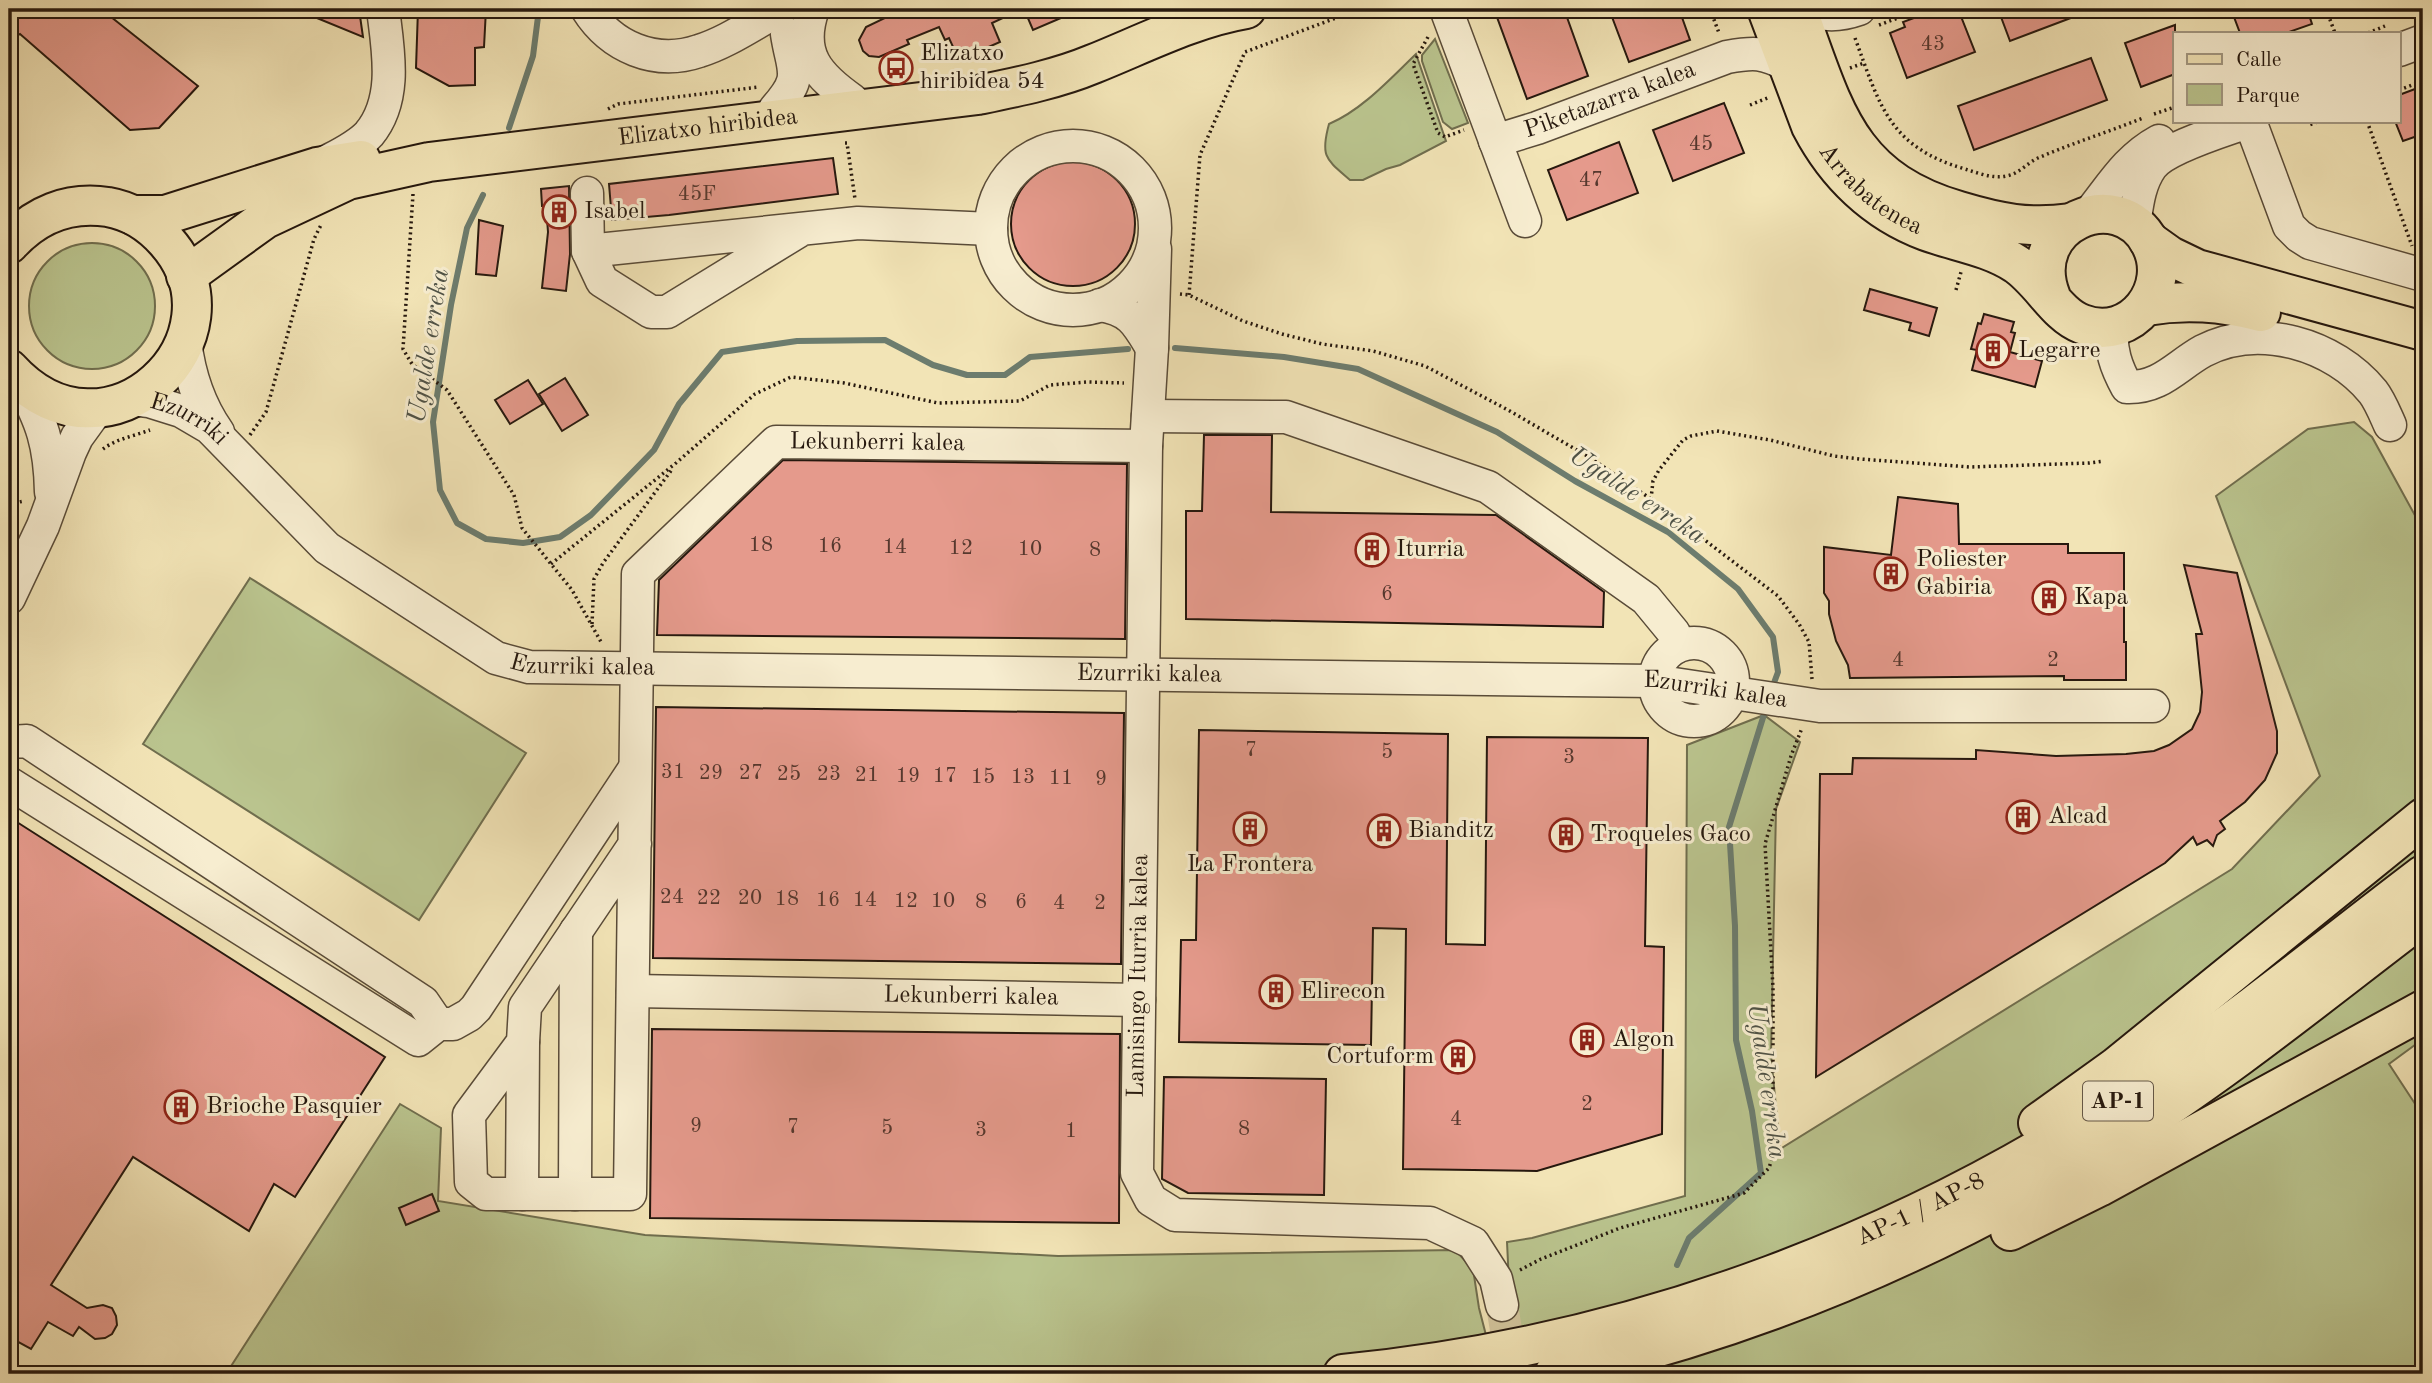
<svg xmlns="http://www.w3.org/2000/svg" width="2432" height="1383" viewBox="0 0 2432 1383" font-family="'Old Standard TT',serif">
	<style>
		.green { fill: #bac48e; stroke: #706e4e; stroke-width: 2 }
		.lines { fill: none; stroke-linecap: round; stroke-linejoin: round }
		.stream { stroke: #6c7c6e; stroke-width: 6 }
		.building { fill: #e59a8c; stroke: #26180e; stroke-width: 2 }
		.minor-tunnel { stroke: #d3c59d; stroke-width: 32; stroke-dasharray: 32 16; stroke-linecap: butt }
		.minor-casing { stroke: #594b38; stroke-width: 35 }
		.major-casing { stroke: #26180e; stroke-width: 42 }
		.highway-casing { stroke: #26180e; stroke-width: 42 }
		.path { stroke: #26180e; stroke-width: 3.5; stroke-dasharray: 2 3.5; stroke-linecap: butt }
		.minor { stroke: #f7edd0; stroke-width: 32 }
		.major { stroke: #f2e4b6; stroke-width: 38 }
		.highway { stroke: #f2e4b6; stroke-width: 38 }
		.labels { text-anchor: middle; dominant-baseline: central; stroke-width: 6; stroke-linejoin: round; paint-order: stroke }
		.number-label { font-size: 21px; fill: #56382e }
		.shield { fill: #f7edd0; stroke: #655848; stroke-width: 2 }
		.shield-label { font-size: 23px; font-weight: bold; fill: #26180e }
		.poi-label { font-size: 24px; fill: #26180e; stroke: #f7edd0; text-anchor: start }
		.street-label { font-size: 24px; fill: #26180e; stroke: #f7edd0 }
		.water-label { font-size: 26px; font-style: italic; fill: #4f5246; stroke: #f7edd0 }
	</style>
	<rect width="100%" height="100%" fill="#f2e4b6"/>
	<filter id="stains"><feTurbulence type="fractalNoise" baseFrequency=".00286" numOctaves="4"/><feColorMatrix values="0 0 0 0 .2 0 0 0 0 .09 0 0 0 0 .02 0 0 0 .5 -.17"/></filter>
	<radialGradient id="worn" r=".72"><stop offset=".6" stop-color="#630" stop-opacity="0"/><stop offset="1" stop-color="#630" stop-opacity=".3"/></radialGradient>
	<g class="green">
		<path d="M1435 39 1468 123 1452 129 1443 122 1422 61V55Z"/>
		<path d="M1416 54 1446 141 1400 165 1386 169 1363 180H1350C1326 159 1320 157 1329 124 1362 110 1390 79 1416 54Z"/>
		<circle cx="92" cy="306" r="63"/>
		<path d="M2354 422 2372 437 2423 530V1039L2389 1064 2423 1116V1374H1524L1511 1324 1507 1242 1532 1238 1685 1196 1687 745 1764 715 1800 742 1776 809 1771 1055 1780 1149 2232 869 2320 776 2216 496 2308 429Z"/>
		<path d="M250 578 526 753 419 920 143 744Z"/>
		<path d="M400 1104 441 1128 438 1201 645 1235 1058 1256 1455 1250 1473 1269 1479 1308 1496 1374H751V1369L716 1374H226Z"/>
	</g>
	<g class="lines">
		<g class="stream">
			<path d="M509 128 533 56 539 9"/>
			<path d="M483 195 467 228 451 305 433 422 440 490 457 523 486 539 523 543 560 537 591 515 654 450 679 404 722 352 797 341 885 340 933 365 967 375H1005L1030 357 1128 349"/>
			<path d="M1175 348 1284 357 1358 369 1497 432 1575 481 1668 532 1738 589 1773 637 1778 672 1771 691"/>
			<path d="M1677 1265 1689 1238 1761 1173 1752 1111 1736 1040 1735 926 1729 827 1766 708"/>
		</g>
	</g>
	<g class="building">
		<path d="M9 9H101L198 86 159 128 130 130 20 34 17 36 9 27Z"/>
		<path d="M295 9H359L363 37Z"/>
		<path d="M418 9H486L484 47 475 48V85L449 86 416 68Z"/>
		<path d="M916 9H1022L992 23 1000 42 959 60 949 38 945 40 939 27 907 40 909 44 879 57 869 56 863 51 859 40 866 27 895 13 897 17Z"/>
		<path d="M1024 9H1082L1033 30Z"/>
		<path d="M1494 9H1564L1588 76 1527 99Z"/>
		<path d="M1609 9H1679L1690 40 1629 62Z"/>
		<path d="M1938 9 1941 14 1958 9 1975 52 1907 78 1890 33 1905 27 1903 22Z"/>
		<path d="M1998 9H2092V10L2010 41Z"/>
		<path d="M2231 9H2307L2312 24 2286 33H2240Z"/>
		<path d="M2175 25V74L2141 87 2125 43Z"/>
		<path d="M2091 58 2107 100 1974 150 1958 106Z"/>
		<path d="M2423 86V134L2403 141 2395 121H2399V95Z"/>
		<path d="M1724 103 1744 153 1673 181 1653 130Z"/>
		<path d="M1619 142 1638 193 1567 220 1548 170Z"/>
		<path d="M833 158 838 194 669 215 612 220 609 184Z"/>
		<circle cx="1073" cy="224" r="62"/>
		<path d="M569 186 570 254 566 291 542 288 548 232 546 206H542L541 189Z"/>
		<path d="M479 220 503 226 496 276 476 274Z"/>
		<path d="M1870 289 1937 308 1929 336 1909 330 1911 323 1864 310Z"/>
		<path d="M1984 314 2014 322 2011 332 2015 333 2010 352 2042 361 2035 387 1972 370 1977 350 1971 349 1978 323 1981 324Z"/>
		<path d="M565 378 588 415 562 431 539 394Z"/>
		<path d="M528 380 543 404 510 424 495 400Z"/>
		<path d="M1204 435H1272L1271 512 1496 515 1604 592 1603 627 1186 619V511H1202Z"/>
		<path d="M783 460 1127 464 1125 639 657 635 659 580Z"/>
		<path d="M1898 497 1958 504 1959 544H2068V553H2124V642H2126V680H2064V676L1850 678 1848 665 1836 641 1829 614V601L1824 593V547L1891 555Z"/>
		<path d="M2184 565 2237 573 2277 731V753L2265 780 2245 802 2220 821 2225 829 2217 835 2213 846 2207 840 2197 845 2193 837 2165 863 1816 1077 1820 774H1852L1853 758 1976 759V750L2056 756 2126 754 2154 751 2169 745 2192 729 2200 712 2202 692 2196 634H2202Z"/>
		<path d="M656 707 1124 713 1121 964 653 958Z"/>
		<path d="M1199 730 1448 734 1446 944 1485 945 1487 737 1648 738 1645 946 1664 947 1662 1134 1537 1171 1403 1169 1406 929 1373 928 1371 1045 1179 1042 1181 940H1196Z"/>
		<path d="M9 817 385 1057 295 1197 274 1184 249 1231 133 1157 51 1285 87 1308 103 1305 112 1308 116 1316 117 1325 112 1334 105 1338 95 1339 79 1327 73 1336 48 1322 31 1349 9 1337Z"/>
		<path d="M652 1029 1120 1034 1119 1223 650 1218Z"/>
		<path d="M1164 1077 1326 1079 1324 1195 1188 1193 1162 1179Z"/>
		<path d="M432 1194 439 1211 406 1225 399 1208Z"/>
	</g>
	<g class="lines">
		<path class="minor-tunnel" d="M1502 1305 1513 1374"/>
		<defs>
			<g id="minor">
				<path d="M587 9C611 47 655 66 699 51 728 42 754 23 781 9"/>
				<path d="M813 9C797 54 818 76 852 100"/>
				<path d="M1446 9 1525 221"/>
				<path d="M1808 9C1825 17 1842 15 1859 9"/>
				<path d="M2399 50 2423 41"/>
				<path d="M775 109C804 76 793 73 787 34"/>
				<path id="s1" d="M1495 141 1537 128 1727 57C1754 52 1763 52 1788 65"/>
				<circle cx="1073" cy="228" r="82"/>
				<path d="M324 163C339 155 357 147 369 134 398 99 388 50 383 9"/>
				<path d="M587 193 588 251"/>
				<path d="M2088 215C2111 187 2126 159 2159 141"/>
				<path d="M2134 225C2137 205 2139 184 2151 167 2165 147 2226 130 2250 121L2289 226 2299 236 2310 243 2423 275"/>
				<path d="M802 229 667 312H651L602 281 588 251 858 223 991 229"/>
				<path d="M1100 305C1131 310 1137 323 1152 348L1155 249"/>
				<path d="M2112 327C2110 350 2116 367 2127 387 2161 388 2176 366 2203 351 2259 322 2334 344 2373 392 2380 401 2385 414 2390 425"/>
				<path d="M185 341C189 374 199 405 218 432"/>
				<path d="M1152 348 1146 446 1137 1173 1151 1200 1175 1215 1430 1223 1473 1243 1496 1279 1502 1305"/>
				<path d="M20 381C42 422 50 444 51 492"/>
				<path id="s2" d="M132 399 149 401 181 411 210 428 327 548 496 658 529 667 1654 681 1820 706H2153"/>
				<path d="M1148 416 1286 417 1488 487 1646 599 1674 633 1676 647"/>
				<path d="M9 598 43 526 70 452 77 437 98 408"/>
				<circle cx="1694" cy="682" r="39"/>
				<path d="M9 742 27 741 423 1002 438 1024"/>
				<path d="M9 783 418 1040 438 1024H453L469 1015 476 1008 635 768"/>
				<path id="s3" d="M635 844 525 1007 523 1042 469 1115 471 1182 486 1194H630L638 574 776 442 1146 446"/>
				<path id="s4" d="M633 991 1139 1000"/>
				<path d="M522 1194 523 1042"/>
				<path d="M575 1194 576 931"/>
			</g>
			<g id="major">
				<path id="s5" d="M1767 9 1811 126C1836 174 1875 212 1926 231 1956 242 1988 246 2016 264 2041 281 2057 315 2082 324 2132 343 2174 287 2150 243 2119 183 2022 223 2051 297"/>
				<path d="M1797 9C1834 108 1846 178 1959 211 1999 223 2029 229 2071 223"/>
				<path d="M133 215H165L317 167 361 160"/>
				<path d="M2149 241 2170 256 2197 269 2423 331"/>
				<path d="M9 244C35 215 68 201 108 207 131 211 151 224 166 241 251 336 108 478 9 369"/>
				<path id="s6" d="M186 276 265 219 348 180 429 162 978 95C1017 87 1057 79 1093 64 1143 44 1193 18 1246 9"/>
				<path d="M2146 306C2186 299 2221 302 2261 312"/>
			</g>
			<g id="highway">
				<path d="M2038 1123 2116 1067 2423 818"/>
				<path d="M2010 1231 2099 1187 2423 1010"/>
				<path id="s7" d="M1343 1374C1639 1345 1916 1240 2161 1072 2251 1011 2336 941 2423 875"/>
				<path d="M1554 1374C1757 1329 1941 1250 2117 1140 2224 1073 2323 992 2423 916"/>
			</g>
		</defs>
		<use href="#minor" class="minor-casing"/>
		<use href="#major" class="major-casing"/>
		<use href="#highway" class="highway-casing"/>
		<g class="path">
			<path d="M1710 9 1719 33"/>
			<path d="M2326 9 2335 33"/>
			<path d="M1879 25 1922 9"/>
			<path d="M2368 33 2385 26"/>
			<path d="M1428 37 1413 64 1438 133 1445 137 1464 130"/>
			<path d="M1855 38C1880 106 1889 147 1965 169 1978 173 1993 179 2006 176 2019 174 2027 163 2038 158 2073 143 2108 132 2143 118"/>
			<path d="M1850 68 1864 63"/>
			<path d="M2399 90 2423 81"/>
			<path d="M1750 105 1770 97"/>
			<path d="M608 109 618 104 759 87"/>
			<path d="M2154 114 2175 107"/>
			<path d="M2308 121 2309 125 2320 121"/>
			<path d="M2367 121 2412 246"/>
			<path d="M845 143H847L855 199"/>
			<path d="M413 194 403 349 412 364 447 390 514 495 522 528 572 590 601 642"/>
			<path d="M1956 290 1961 272"/>
			<path d="M1180 294 1189 295 1243 321 1282 334 1322 344 1373 351 1425 366 1508 410 1589 457 1651 499 1778 596 1799 624 1809 642 1812 679"/>
			<path d="M1189 295 1200 155 1245 52 1360 9"/>
			<path d="M9 431 18 443"/>
			<path d="M250 435 266 412 314 239 321 225"/>
			<path d="M103 449C116 439 134 436 150 430"/>
			<path d="M1651 499 1653 481 1659 470 1683 440 1691 436 1717 431 1770 440 1834 456 1860 459 1970 467 2089 463 2104 461"/>
			<path d="M9 504 24 501"/>
			<path d="M551 564 676 463 755 394 791 377 844 383 938 403 1020 401 1050 385 1087 382 1124 383"/>
			<path d="M592 624 594 579 603 563 673 468"/>
			<path d="M1520 1270 1541 1259 1620 1228 1744 1193 1769 1168 1773 1155V988L1765 844 1791 756 1802 728"/>
		</g>
		<use href="#minor" class="minor"/>
		<use href="#major" class="major"/>
		<use href="#highway" class="highway"/>
	</g>
	<defs>
		<symbol id="bus-ring" viewBox="-11 -11 22 22"><circle r="9.5" fill="#f7edd0" stroke="#8f2418" stroke-width="1.5"/><path d="M-5-6H5V4H4V6H2V4H-2V6H-4V4H-5ZM-3.5-4V0h7V-4ZM-3.5 1.2v1.5H-2V1.2ZM2 1.2v1.5H3.5V1.2Z" fill="#8f2418"/></symbol>
		<symbol id="building-ring" viewBox="-11 -11 22 22"><circle r="9.5" fill="#f7edd0" stroke="#8f2418" stroke-width="1.5"/><path d="M-4-6H4V6H1V3H-1V6H-4ZM-2.5-4.3h1.7v1.8h-1.7ZM.8-4.3h1.7v1.8H.8ZM-2.5-1h1.7V.8h-1.7ZM.8-1h1.7V.8H.8Z" fill="#8f2418"/></symbol>
	</defs>
	<g fill-rule="evenodd">
		<use href="#bus-ring" x="877" y="49" width="38" height="38"/>
		<use href="#building-ring" x="540" y="193" width="38" height="38"/>
		<use href="#building-ring" x="1974" y="332" width="38" height="38"/>
		<use href="#building-ring" x="1353" y="531" width="38" height="38"/>
		<use href="#building-ring" x="1872" y="555" width="38" height="38"/>
		<use href="#building-ring" x="2030" y="579" width="38" height="38"/>
		<use href="#building-ring" x="2004" y="798" width="38" height="38"/>
		<use href="#building-ring" x="1231" y="810" width="38" height="38"/>
		<use href="#building-ring" x="1365" y="812" width="38" height="38"/>
		<use href="#building-ring" x="1547" y="816" width="38" height="38"/>
		<use href="#building-ring" x="1257" y="973" width="38" height="38"/>
		<use href="#building-ring" x="1568" y="1021" width="38" height="38"/>
		<use href="#building-ring" x="1439" y="1038" width="38" height="38"/>
		<use href="#building-ring" x="162" y="1088" width="38" height="38"/>
	</g>
	<g class="labels">
		<g class="number-label">
			<text x="1933" y="44">43</text>
			<text x="1701" y="144">45</text>
			<text x="1591" y="180">47</text>
			<text x="697" y="194">45F</text>
			<text x="761" y="545">18</text>
			<text x="830" y="546">16</text>
			<text x="895" y="547">14</text>
			<text x="961" y="548">12</text>
			<text x="1030" y="549">10</text>
			<text x="1095" y="550">8</text>
			<text x="1387" y="594">6</text>
			<text x="1898" y="660">4</text>
			<text x="2053" y="660">2</text>
			<text x="1251" y="750">7</text>
			<text x="1387" y="752">5</text>
			<text x="1569" y="757">3</text>
			<text x="673" y="772">31</text>
			<text x="711" y="773">29</text>
			<text x="751" y="773">27</text>
			<text x="789" y="774">25</text>
			<text x="829" y="774">23</text>
			<text x="867" y="775">21</text>
			<text x="908" y="776">19</text>
			<text x="945" y="776">17</text>
			<text x="983" y="777">15</text>
			<text x="1023" y="777">13</text>
			<text x="1061" y="778">11</text>
			<text x="1101" y="779">9</text>
			<text x="672" y="897">24</text>
			<text x="709" y="898">22</text>
			<text x="750" y="898">20</text>
			<text x="787" y="899">18</text>
			<text x="828" y="900">16</text>
			<text x="865" y="900">14</text>
			<text x="906" y="901">12</text>
			<text x="943" y="901">10</text>
			<text x="981" y="902">8</text>
			<text x="1021" y="902">6</text>
			<text x="1059" y="903">4</text>
			<text x="1100" y="903">2</text>
			<text x="1587" y="1104">2</text>
			<text x="1456" y="1119">4</text>
			<text x="696" y="1126">9</text>
			<text x="793" y="1127">7</text>
			<text x="887" y="1128">5</text>
			<text x="1244" y="1129">8</text>
			<text x="981" y="1130">3</text>
			<text x="1071" y="1131">1</text>
		</g>
		<rect class="shield" x="2083" y="1081.5" width="70" height="39" rx="5"/>
		<g class="shield-label">
			<text x="2118" y="1101">AP-1</text>
		</g>
		<g class="poi-label">
			<text x="920" y="54">Elizatxo<tspan x="920" dy="28">hiribidea 54</tspan></text>
			<text x="584" y="212">Isabel</text>
			<text x="2018" y="351">Legarre</text>
			<text x="1396" y="550">Iturria</text>
			<text x="1916" y="560">Poliester<tspan x="1916" dy="28">Gabiria</tspan></text>
			<text x="2074" y="598">Kapa</text>
			<text x="2048" y="817">Alcad</text>
			<text x="1408" y="831">Bianditz</text>
			<text x="1590" y="835">Troqueles Gaco</text>
			<text x="1250" y="865" text-anchor="middle">La Frontera</text>
			<text x="1300" y="992">Elirecon</text>
			<text x="1612" y="1040">Algon</text>
			<text x="1434" y="1057" text-anchor="end">Cortuform</text>
			<text x="206" y="1107">Brioche Pasquier</text>
		</g>
		<g class="street-label">
			<text stroke="none"><textPath href="#s1" startOffset="122">Piketazarra kalea</textPath></text>
			<text stroke="none"><textPath href="#s6" startOffset="553">Elizatxo hiribidea</textPath></text>
			<text stroke="none"><textPath href="#s5" startOffset="214">Arrabatenea</textPath></text>
			<text stroke="none"><textPath href="#s2" startOffset="61">Ezurriki</textPath></text>
			<text stroke="none"><textPath href="#s3" startOffset="1465">Lekunberri kalea</textPath></text>
			<text stroke="none"><textPath href="#s2" startOffset="541">Ezurriki kalea</textPath></text>
			<text stroke="none"><textPath href="#s2" startOffset="1108">Ezurriki kalea</textPath></text>
			<text stroke="none"><textPath href="#s2" startOffset="1675">Ezurriki kalea</textPath></text>
			<text transform="translate(1139 976) rotate(-89)">Lamisingo Iturria kalea</text>
			<text stroke="none"><textPath href="#s4" startOffset="338">Lekunberri kalea</textPath></text>
			<text stroke="none"><textPath href="#s7" startOffset="604">AP-1 / AP-8</textPath></text>
		</g>
		<g class="water-label">
			<text transform="translate(429 346) rotate(-81)">Ugalde erreka</text>
			<text transform="translate(1637 496) rotate(33)">Ugalde erreka</text>
			<text transform="translate(1766 1081) rotate(82)">Ugalde erreka</text>
		</g>
	</g>
	<rect width="2432" height="1383" fill="none" stroke="#f2e4b6" stroke-width="35"/>
	<rect x="10" y="10" width="2411" height="1362" fill="none" stroke="#26180e" stroke-width="3.5"/>
	<rect x="18" y="18" width="2397" height="1348" fill="none" stroke="#26180e" stroke-width="2"/>
	<rect x="2173" y="32" width="228" height="91" fill="#f7edd0" stroke="#a39882" stroke-width="2"/>
	<rect x="2187" y="54" width="35" height="10" fill="#f2e4b6" stroke="#a39882" stroke-width="2"/>
	<text x="2236" y="66" font-size="21" fill="#26180e">Calle</text>
	<rect x="2187" y="84" width="35" height="21" fill="#bac48e" stroke="#a39882" stroke-width="2"/>
	<text x="2236" y="102" font-size="21" fill="#26180e">Parque</text>
	<rect width="100%" height="100%" filter="url(#stains)"/>
	<rect width="100%" height="100%" fill="url(#worn)"/>
</svg>
